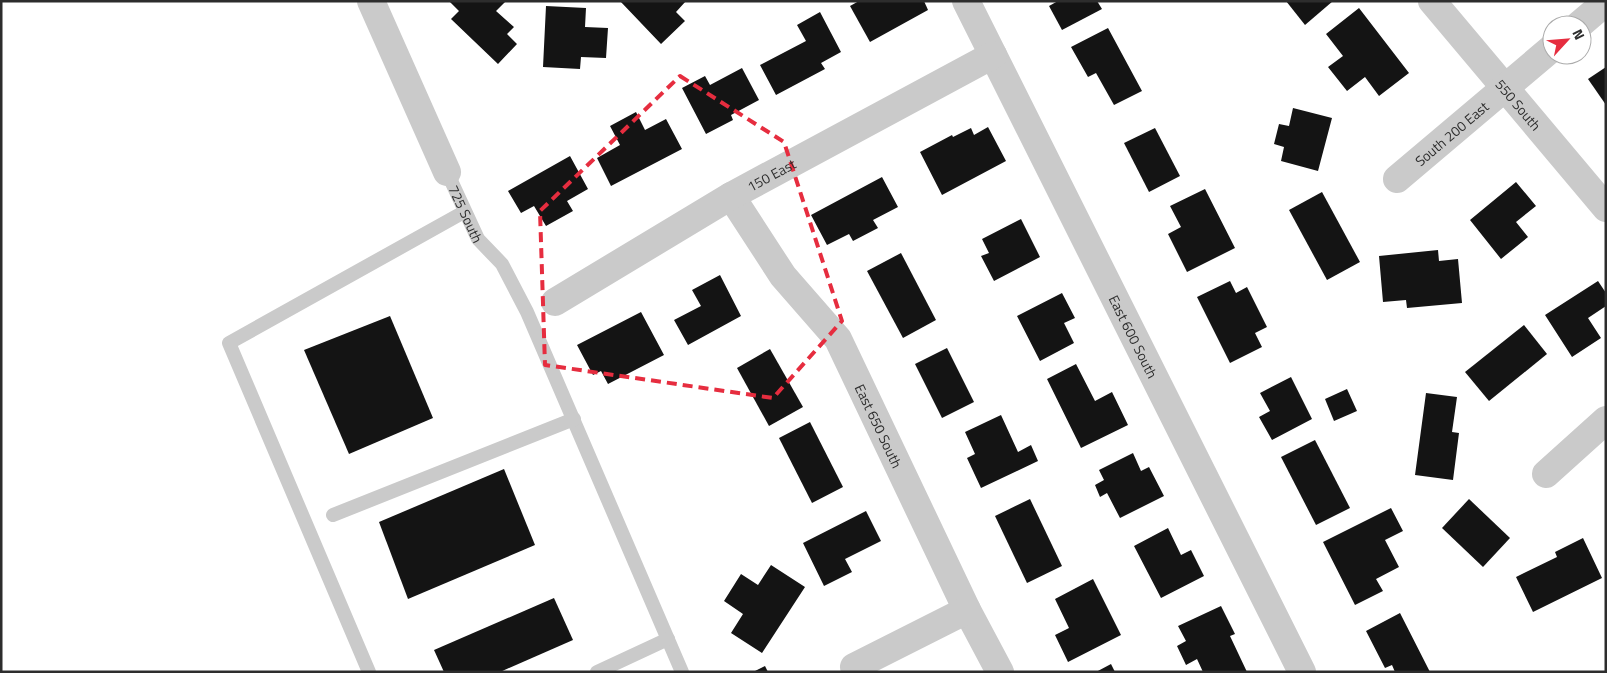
<svg xmlns="http://www.w3.org/2000/svg" width="1607" height="673" viewBox="0 0 1607 673" font-family="'Titillium Web',sans-serif">
	<style>
		.building { fill: #141414 }
		.lines { fill: none; stroke-linecap: round; stroke-linejoin: round }
		.service { stroke: #cacaca; stroke-width: 14 }
		.minor { stroke: #cacaca; stroke-width: 28 }
		.marked { fill: none; stroke: #e62d3f; stroke-width: 4; stroke-dasharray: 10 6; stroke-linejoin: round }
		.labels { text-anchor: middle; dominant-baseline: central; stroke-width: 5; stroke-linejoin: round; paint-order: stroke }
		.street-label { font-size: 14px; fill: #2d2d2d; stroke: #fff }
	</style>
	<rect width="100%" height="100%" fill="#fff"/>
	<g class="building">
		<path d="M449 1H506L496 11 514 27 507 34 517 44 498 64 451 19 459 11Z"/>
		<path d="M620 1H686L676 12 685 21 661 44Z"/>
		<path d="M859 1H924L928 10 870 42 850 6Z"/>
		<path d="M1058 1H1097L1102 9 1062 30 1049 6Z"/>
		<path d="M1286 1H1333L1305 25Z"/>
		<path d="M546 6 586 8 585 27 608 28 606 58 581 57 580 69 543 67Z"/>
		<path d="M1359 8 1409 73 1379 96 1365 77 1347 91 1328 67 1343 56 1326 34Z"/>
		<path d="M820 12 841 52 821 63 825 69 776 95 760 65 806 41 797 25Z"/>
		<path d="M1108 28 1142 91 1114 105 1096 73 1088 77 1071 47Z"/>
		<path d="M1606 67V105L1588 79Z"/>
		<path d="M742 68 759 100 731 115 733 120 706 134 682 88 705 76 710 85Z"/>
		<path d="M1293 108 1332 118 1318 171 1281 161 1284 147 1274 144 1279 124 1289 126Z"/>
		<path d="M636 112 645 130 666 119 682 149 611 186 597 158 620 145 610 126Z"/>
		<path d="M988 127 1006 161 942 195 920 152 952 135 953 137 971 128 974 135Z"/>
		<path d="M1155 128 1180 176 1149 192 1124 143Z"/>
		<path d="M570 156 588 189 567 201 573 211 546 226 534 206 521 213 508 191Z"/>
		<path d="M882 177 898 207 873 220 878 228 853 241 849 234 827 245 811 215Z"/>
		<path d="M1516 182 1536 206 1516 222 1528 237 1501 259 1470 220Z"/>
		<path d="M1205 189 1235 248 1187 272 1168 234 1181 227 1170 206Z"/>
		<path d="M1322 192 1360 262 1327 280 1289 210Z"/>
		<path d="M1021 219 1040 257 994 281 981 256 989 253 982 239Z"/>
		<path d="M1438 250 1439 261 1458 259 1462 303 1407 308 1406 300 1383 302 1379 256Z"/>
		<path d="M901 253 936 320 903 338 867 271Z"/>
		<path d="M720 275 741 316 688 345 674 320 701 306 692 290Z"/>
		<path d="M1230 281 1236 293 1247 287 1267 327 1255 333 1262 347 1230 363 1197 297Z"/>
		<path d="M1598 281 1606 293V306L1588 318 1601 338 1572 357 1545 315Z"/>
		<path d="M1062 293 1075 318 1064 323 1074 343 1040 361 1017 316Z"/>
		<path d="M641 312 664 355 608 384 601 371 593 375 577 345Z"/>
		<path d="M390 316 433 418 349 454 304 350Z"/>
		<path d="M1524 325 1547 354 1489 401 1465 372Z"/>
		<path d="M947 348 974 402 942 418 915 364Z"/>
		<path d="M770 349 803 407 769 426 737 368Z"/>
		<path d="M1076 364 1095 401 1112 392 1128 425 1081 448 1047 379Z"/>
		<path d="M1291 377 1312 419 1272 440 1259 417 1270 411 1260 393Z"/>
		<path d="M1347 389 1357 411 1334 421 1325 399Z"/>
		<path d="M1426 393 1457 397 1452 432 1459 433 1453 480 1415 475Z"/>
		<path d="M1001 415 1018 452 1031 445 1038 461 981 488 967 458 975 454 965 432Z"/>
		<path d="M810 422 843 487 812 503 779 438Z"/>
		<path d="M1315 440 1350 508 1316 525 1281 457Z"/>
		<path d="M1133 453 1141 471 1149 467 1164 496 1120 518 1107 493 1100 497 1095 485 1104 480 1099 470Z"/>
		<path d="M504 469 535 545 408 599 379 522Z"/>
		<path d="M1030 499 1062 566 1027 583 995 516Z"/>
		<path d="M1469 499 1510 538 1483 567 1442 528Z"/>
		<path d="M1391 508 1403 531 1385 540 1399 567 1376 579 1383 591 1355 605 1323 542Z"/>
		<path d="M866 511 881 541 845 559 852 572 824 586 803 543Z"/>
		<path d="M1168 528 1181 555 1191 550 1204 576 1161 598 1134 546Z"/>
		<path d="M1583 538 1602 578 1533 612 1516 577 1557 557 1555 552Z"/>
		<path d="M771 565 805 587 762 653 731 633 743 614 724 601 741 574 758 585Z"/>
		<path d="M1093 579 1121 635 1068 662 1055 635 1069 628 1055 599Z"/>
		<path d="M554 598 573 640 500 672H444L434 650Z"/>
		<path d="M1221 606 1235 634 1230 636 1247 672H1203L1197 659 1186 665 1177 646 1186 641 1178 626Z"/>
		<path d="M1400 613 1430 672H1395L1392 665 1385 668 1366 631Z"/>
		<path d="M1111 664 1115 672H1096Z"/>
		<path d="M765 666 768 672H753Z"/>
	</g>
	<g class="lines">
		<g class="service">
			<path id="s1" d="M447 172 478 239 502 264 527 312 682 672"/>
			<path d="M333 515 574 419"/>
			<path d="M369 672 229 343 464 212"/>
			<path d="M597 672 668 639"/>
		</g>
		<g class="minor">
			<path d="M371 1 447 172"/>
			<path id="s2" d="M966 1 1302 672"/>
			<path id="s3" d="M1432 1 1606 208"/>
			<path d="M1579 25 1606 2"/>
			<path id="s4" d="M1397 179 1552 48"/>
			<path id="s5" d="M731 196 783 276 838 339 967 610 1000 672"/>
			<path id="s6" d="M555 302 731 196 993 55"/>
			<path d="M1546 474 1606 420"/>
			<path d="M854 667 967 610"/>
		</g>
	</g>
	<path class="marked" d="M680 76 784 142 842 321 773 398 545 365 540 211Z"/>
	<g class="labels">
		<g class="street-label">
			<text stroke="none"><textPath href="#s3" startOffset="135">550 South</textPath></text>
			<text stroke="none"><textPath href="#s4" startOffset="71">South 200 East</textPath></text>
			<text stroke="none"><textPath href="#s6" startOffset="251">150 East</textPath></text>
			<text stroke="none"><textPath href="#s1" startOffset="46">725 South</textPath></text>
			<text stroke="none"><textPath href="#s2" startOffset="375">East 600 South</textPath></text>
			<text stroke="none"><textPath href="#s5" startOffset="275">East 650 South</textPath></text>
		</g>
	</g>
	<rect width="1607" height="673" fill="none" stroke="#2d2d2d" stroke-width="5"/>
	<g transform="translate(1567 40) rotate(64)"><circle r="24" fill="#ffffff" stroke="#ababab"/>
	<path d="M0-4L9 19L0 12L-9 19Z" fill="#e62d3f"/>
	<text y="-8" font-size="14" font-weight="bold" text-anchor="middle" fill="#2d2d2d">N</text>
	</g>
</svg>
